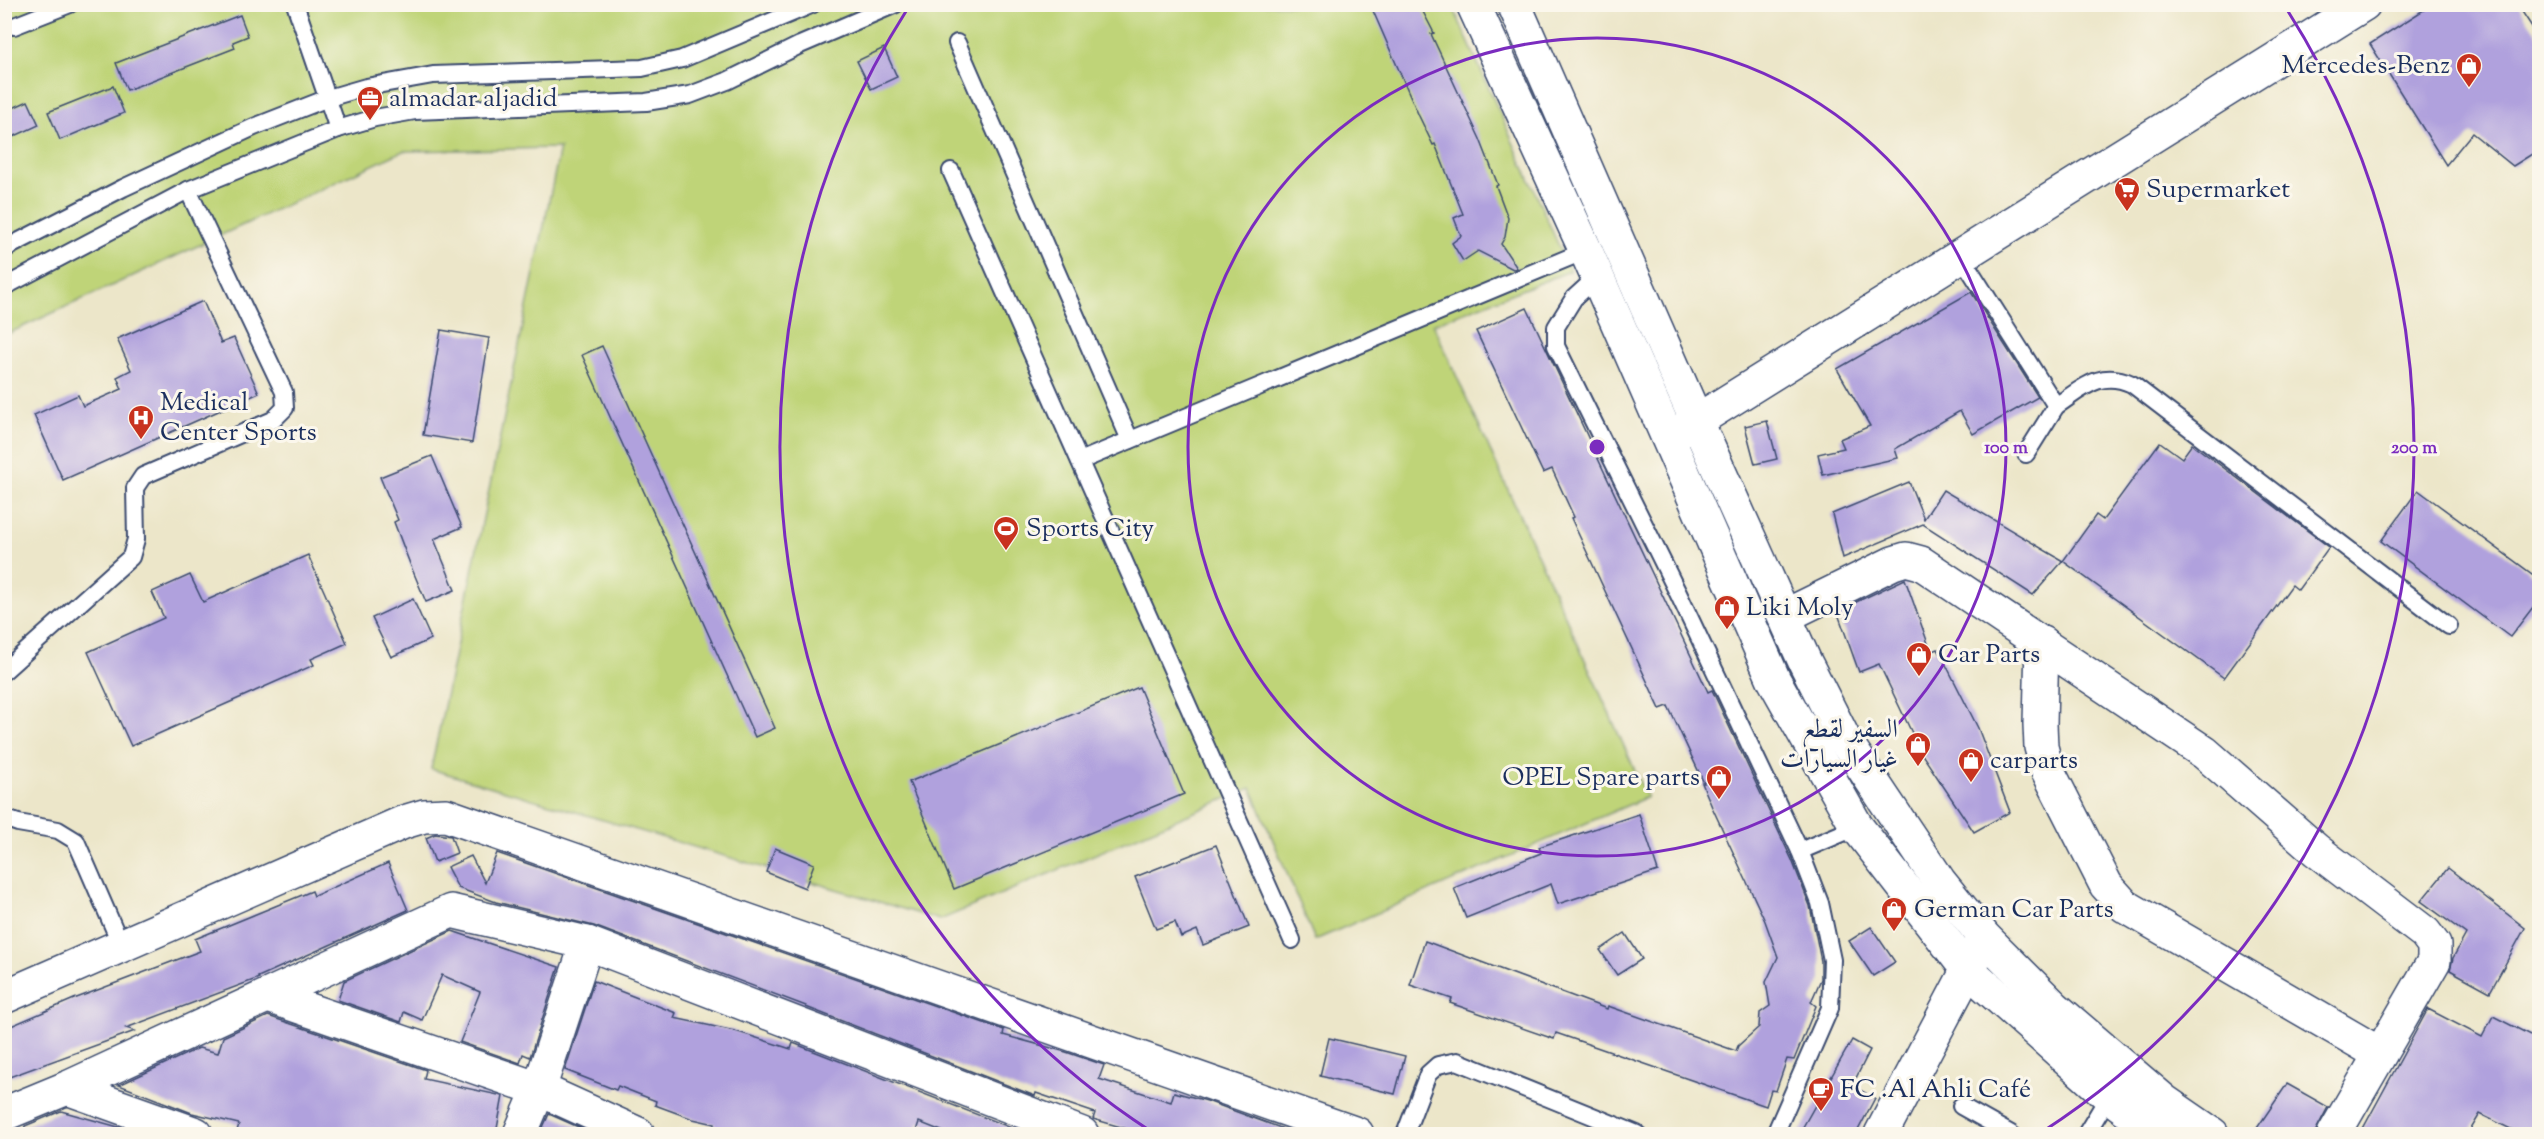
<svg xmlns="http://www.w3.org/2000/svg" width="2544" height="1139" viewBox="0 0 2544 1139" font-family="'Sorts Mill Goudy',Amiri,serif">
	<style>
		.green { fill: #bfd478; stroke: #6d826b; stroke-width: 1.5 }
		.building { fill: #b0a1dd }
		.lines { fill: none; stroke-linecap: round; stroke-linejoin: round }
		.lane-casing { stroke: #3a4a6e; stroke-width: 20 }
		.street-casing { stroke: #3a4a6e; stroke-width: 36 }
		.secondary-casing { stroke: #3a4a6e; stroke-width: 36 }
		.highway-casing { stroke: #3a4a6e; stroke-width: 36 }
		.lane { stroke: #fff; stroke-width: 16 }
		.street { stroke: #fff; stroke-width: 33 }
		.secondary { stroke: #fff; stroke-width: 33 }
		.highway { stroke: #fff; stroke-width: 33 }
		.ring { fill: none; stroke: #7b2cbf; stroke-width: 3 }
		.labels { text-anchor: middle; dominant-baseline: central; stroke-width: 6; stroke-linejoin: round; paint-order: stroke }
		.poi-label { font-size: 26px; fill: #1b2f5e; stroke: #fbf7ec; text-anchor: start }
		.centre { fill: #7b2cbf; stroke: #fbf7ec; stroke-width: 3 }
		.ring-label { font-size: 18px; text-anchor: middle; font-weight: bold; fill: #7b2cbf; stroke: #fbf7ec; stroke-width: 6; stroke-linejoin: round; paint-order: stroke }
	</style>
	<rect width="100%" height="100%" fill="#fbf7ec"/>
	<filter id="ink" filterUnits="userSpaceOnUse"><feTurbulence type="fractalNoise" baseFrequency=".0167" numOctaves="2"/><feDisplacementMap in="SourceGraphic" scale="12" xChannelSelector="R" yChannelSelector="G"/><feConvolveMatrix kernelMatrix="1 2 1 2 8 2 1 2 1" color-interpolation-filters="sRGB"/></filter>
	<filter id="wash" filterUnits="userSpaceOnUse"><feTurbulence type="fractalNoise" baseFrequency=".008" numOctaves="4" result="noise"/><feDisplacementMap in="SourceGraphic" scale="24" xChannelSelector="R" yChannelSelector="G"/><feGaussianBlur stdDeviation="1.35" result="paint"/><feColorMatrix in="noise" values="0 0 0 0 0 0 0 0 0 0 0 0 0 0 0 0 0 1.4 0 .05"/><feComposite in="paint" operator="in"/></filter>
	<g filter="url(#wash)">
		<rect width="100%" height="100%" fill="#ece6c9"/>
		<path class="green" d="M4 5H1452L1570 271 1433 324 1647 797 1315 940 1251 788 940 920 431 769 560 148 403 151 5 335Z"/>
		<g id="blocks">
			<g class="building">
				<path d="M1370 4H1419L1434 33 1431 34 1480 139 1498 185 1496 186 1508 218 1505 237 1501 244 1517 268 1513 269 1478 251 1463 261 1452 243 1461 236 1454 218 1463 214 1435 144 1433 145 1419 116Z"/>
				<path d="M2433 4H2517L2540 39V149L2513 166 2472 133 2446 165 2370 44Z"/>
				<path d="M240 15 248 36 233 42 235 48 127 90 116 63Z"/>
				<path d="M884 48 897 77 871 89 857 61Z"/>
				<path d="M113 86 124 113 60 140 48 112Z"/>
				<path d="M28 101 39 125 4 141V112Z"/>
				<path d="M1971 292 2038 397 1973 434 1960 411 1895 449 1898 458 1823 475 1818 454 1844 448 1840 439 1870 426 1837 369Z"/>
				<path d="M203 301 221 343 234 338 259 393 63 480 34 415 78 395 83 406 122 389 117 377 131 370 117 339Z"/>
				<path d="M1527 308 1708 692 1712 690 1792 860 1810 906 1821 961V979L1811 1002 1816 1006 1794 1060 1787 1059 1776 1091 1771 1090 1766 1106 1556 1033 1554 1039 1450 1003 1452 999 1410 985 1425 941 1607 1009 1608 1006 1736 1051 1738 1046 1759 1027 1760 1013 1770 1006 1766 982 1778 957 1765 921 1712 807 1702 783H1704L1668 706 1660 709 1571 518 1574 517 1552 469 1543 473 1476 331Z"/>
				<path d="M441 330 489 338 472 443 423 435Z"/>
				<path d="M602 346 775 728 755 737 582 355Z"/>
				<path d="M1767 421 1777 459 1755 464 1745 426Z"/>
				<path d="M2160 442 2182 458 2192 444 2329 547 2298 590 2292 585 2224 678 2063 561 2096 515 2103 520Z"/>
				<path d="M432 456 462 527 434 539 455 590 426 602 410 564 394 522 398 520 380 477Z"/>
				<path d="M1909 482 1924 519 1943 490 2063 561 2033 595 1923 524 1843 558 1832 514Z"/>
				<path d="M2418 490 2540 580V598L2510 637 2381 541Z"/>
				<path d="M308 555 347 643 311 659 314 665 131 746 88 652 164 618 152 592 190 575 203 602Z"/>
				<path d="M1905 579 1931 652 1938 649 1978 728 2010 812 1974 832 1923 756 1879 664 1859 672 1837 611Z"/>
				<path d="M413 599 431 639 391 657 372 618Z"/>
				<path d="M1139 687 1184 794 954 889 909 782Z"/>
				<path d="M1639 814 1658 871 1558 904 1551 884 1466 918 1454 888 1541 853 1539 847Z"/>
				<path d="M435 834 451 836 457 853 435 862 426 838Z"/>
				<path d="M1216 845 1249 927 1203 945 1197 930 1181 937 1175 922 1156 929 1135 877Z"/>
				<path d="M775 848 814 864 805 888 766 872Z"/>
				<path d="M497 853 1004 1030 1003 1035 1066 1052 1104 1065 1099 1079 1171 1102 1174 1092 1207 1101 1297 1134H1145L1093 1119 1095 1113 1036 1093 1035 1096 806 1007V1006L594 926 496 902 458 888 447 867 471 856 485 883Z"/>
				<path d="M388 863 408 910 258 977 259 978 126 1028 135 1031 4 1079V1029L74 999 200 951 195 939 312 891 314 896Z"/>
				<path d="M2448 868 2525 928 2490 992 2450 970 2453 958 2466 934 2421 901Z"/>
				<path d="M1871 927 1895 962 1873 976 1849 941Z"/>
				<path d="M452 931 559 967 530 1057 523 1054 520 1063 460 1042 480 992 442 975 422 1020 404 1012 401 1022 338 1000 344 981Z"/>
				<path d="M1625 933 1642 959 1617 975 1600 950Z"/>
				<path d="M594 981 676 1013 674 1018 735 1031 791 1049 793 1043 1027 1134H949L919 1122 915 1134H733L717 1131 714 1127 715 1124 693 1119 655 1105 656 1101 618 1086 616 1090 565 1070Z"/>
				<path d="M2428 1009 2482 1037 2493 1016 2540 1040V1134H2521L2480 1114 2468 1134H2360Z"/>
				<path d="M268 1016 426 1070 424 1079 503 1096 496 1134H249L237 1131 239 1124 192 1113 119 1085 199 1048 218 1053 223 1037Z"/>
				<path d="M1329 1038 1405 1056 1395 1094 1320 1076Z"/>
				<path d="M1852 1040 1870 1050 1852 1086 1875 1098 1856 1134H1799Z"/>
				<path d="M2287 1084 2328 1107 2314 1134H2253Z"/>
				<path d="M61 1111 122 1128 121 1134H23L25 1126Z"/>
				<path d="M549 1114 594 1134H540Z"/>
			</g>
		</g>
	</g>
	<g filter="url(#ink)">
		<use href="#blocks" fill-opacity="0" stroke="#3a4a6e" stroke-width="1.5"/>
		<g class="lines">
			<defs>
				<g id="lane">
					<path d="M295 4 338 129"/>
					<path d="M14 26 70 4"/>
					<path d="M957 43 1130 440"/>
					<path d="M951 171 1292 940"/>
					<path d="M4 249 123 188 254 127 328 98 366 87 433 75 642 68 682 59 813 4"/>
					<path d="M1961 256 2056 406C2082 389 2099 369 2132 384L2449 626"/>
					<path d="M1597 277 1574 298 1556 327V346L1678 593 1800 851 1820 903 1832 960 1830 1008 1775 1134"/>
					<path d="M4 287 188 190 338 129 375 118 415 111 646 102 690 95 727 81 800 45 896 4"/>
					<path d="M2026 454 2056 406"/>
					<path d="M1080 461 1592 248"/>
					<path d="M4 671 131 557 136 539 135 488 143 476 273 420 285 408 284 392 188 190"/>
					<path d="M4 818 18 823 58 830 76 841 122 947"/>
					<path d="M1800 851 1857 827"/>
					<path d="M1961 1106 2011 1134"/>
					<path d="M1405 1134 1428 1074 1438 1065 1457 1061 1637 1134"/>
					<path d="M2086 1134 2109 1096"/>
				</g>
				<g id="street">
					<path d="M1785 616 1893 563 1906 559 1921 563 2205 753 2316 850 2425 933 2434 945V961L2334 1134"/>
					<path d="M2042 643 2040 724 2041 747 2047 769 2106 885 2125 906 2380 1054"/>
					<path d="M268 996 539 1089 638 1134"/>
					<path d="M4 997 404 822 424 816 446 815 1357 1134"/>
					<path d="M67 1088 196 1134"/>
					<path d="M4 1114 67 1088 451 911 587 943 1082 1134"/>
					<path d="M520 1134 539 1089 587 943"/>
					<path d="M1881 1134 1981 945"/>
				</g>
				<path id="secondary" d="M1671 437 2364 4"/>
				<g id="highway">
					<path d="M1473 4 1586 251 1774 680 1857 827 1967 969 2109 1096 2160 1134"/>
					<path d="M1514 4 1697 422 1805 662 1844 739 1939 881 1985 938 2054 1007 2164 1101 2212 1134"/>
				</g>
			</defs>
			<use href="#lane" class="lane-casing"/>
			<use href="#street" class="street-casing"/>
			<use href="#secondary" class="secondary-casing"/>
			<use href="#highway" class="highway-casing"/>
			<use href="#lane" class="lane"/>
			<use href="#street" class="street"/>
			<use href="#secondary" class="secondary"/>
			<use href="#highway" class="highway"/>
		</g>
	</g>
	<g class="ring">
		<circle cx="1597" cy="447" r="409"/>
		<path d="M1152 1132A817 817 0 0 1 908 8M2286 8A817 817 0 0 1 2042 1132"/>
	</g>
	<defs>
		<symbol id="shop-pin" viewBox="-11 -11 22 30"><path d="M0 17L-7.5 6A9.5 9.5 0 1 1 7.5 6Z" fill="#c8321e" stroke="#fbf7ec"/><path d="M-5-2.5h2.3a2.7 3.5 0 0 1 5.4 0H5L5.5 6h-11ZM-1.5-2.5h3a1.5 2.3 0 0 0-3 0Z" fill="#fff"/></symbol>
		<symbol id="office-pin" viewBox="-11 -11 22 30"><path d="M0 17L-7.5 6A9.5 9.5 0 1 1 7.5 6Z" fill="#c8321e" stroke="#fbf7ec"/><path d="M-6-3h4V-5.5h4V-3h4V5H-6ZM-1-4.5V-3h2v-1.5ZM-6 0V1H6V0Z" fill="#fff"/></symbol>
		<symbol id="supermarket-pin" viewBox="-11 -11 22 30"><path d="M0 17L-7.5 6A9.5 9.5 0 1 1 7.5 6Z" fill="#c8321e" stroke="#fbf7ec"/><path d="M-6-5.5h2.5l.6 2H6L4.5 2H-2.5L-4.4-4H-6ZM-1.5 3.2a1.3 1.3 0 1 0 .1 0ZM3 3.2a1.3 1.3 0 1 0 .1 0Z" fill="#fff"/></symbol>
		<symbol id="hospital-pin" viewBox="-11 -11 22 30"><path d="M0 17L-7.5 6A9.5 9.5 0 1 1 7.5 6Z" fill="#c8321e" stroke="#fbf7ec"/><path d="M-5-5h3v3.5h4V-5h3V5h-3V1.5h-4V5h-3Z" fill="#fff"/></symbol>
		<symbol id="stadium-pin" viewBox="-11 -11 22 30"><path d="M0 17L-7.5 6A9.5 9.5 0 1 1 7.5 6Z" fill="#c8321e" stroke="#fbf7ec"/><path d="M0-5a6.5 5 0 1 0 0 10a6.5 5 0 1 0 0-10ZM-3.5-1.8h7v3.6h-7Z" fill="#fff"/></symbol>
		<symbol id="cafe-pin" viewBox="-11 -11 22 30"><path d="M0 17L-7.5 6A9.5 9.5 0 1 1 7.5 6Z" fill="#c8321e" stroke="#fbf7ec"/><path d="M-5.5-4.5H6V0H3Q3 3.5 0 3.5H-2.5Q-5.5 3.5-5.5 0ZM3-3.2v2h1.7v-2ZM-6 4.5H4V6H-6Z" fill="#fff"/></symbol>
	</defs>
	<g fill-rule="evenodd">
		<use href="#shop-pin" x="2454" y="51" width="30" height="40"/>
		<use href="#office-pin" x="355" y="84" width="30" height="40"/>
		<use href="#supermarket-pin" x="2112" y="175" width="30" height="40"/>
		<use href="#hospital-pin" x="126" y="403" width="30" height="40"/>
		<use href="#stadium-pin" x="991" y="514" width="30" height="40"/>
		<use href="#shop-pin" x="1712" y="593" width="30" height="40"/>
		<use href="#shop-pin" x="1904" y="640" width="30" height="40"/>
		<use href="#shop-pin" x="1903" y="730" width="30" height="40"/>
		<use href="#shop-pin" x="1956" y="746" width="30" height="40"/>
		<use href="#shop-pin" x="1704" y="763" width="30" height="40"/>
		<use href="#shop-pin" x="1879" y="895" width="30" height="40"/>
		<use href="#cafe-pin" x="1806" y="1075" width="30" height="40"/>
	</g>
	<g class="labels">
		<g class="poi-label">
			<text x="2450" y="66" text-anchor="end">Mercedes-Benz</text>
			<text x="389" y="99">almadar aljadid</text>
			<text x="2146" y="190">Supermarket</text>
			<text x="160" y="403">Medical<tspan x="160" dy="30">Center Sports</tspan></text>
			<text x="1026" y="529">Sports City</text>
			<text x="1746" y="608">Liki Moly</text>
			<text x="1938" y="655">Car Parts</text>
			<text x="1898" y="730" text-anchor="end">السفير لقطع<tspan x="1898" dy="30">غيار السيارات</tspan></text>
			<text x="1990" y="761">carparts</text>
			<text x="1700" y="778" text-anchor="end">OPEL Spare parts</text>
			<text x="1914" y="910">German Car Parts</text>
			<text x="1840" y="1090">FC .Al Ahli Café</text>
		</g>
	</g>
	<circle cx="1597" cy="447" r="9" class="centre"/>
	<g class="ring-label">
		<text x="2006" y="453">100 m</text>
		<text x="2414" y="453">200 m</text>
	</g>
	<rect width="2544" height="1139" fill="none" stroke="#fbf7ec" stroke-width="24"/>
</svg>
